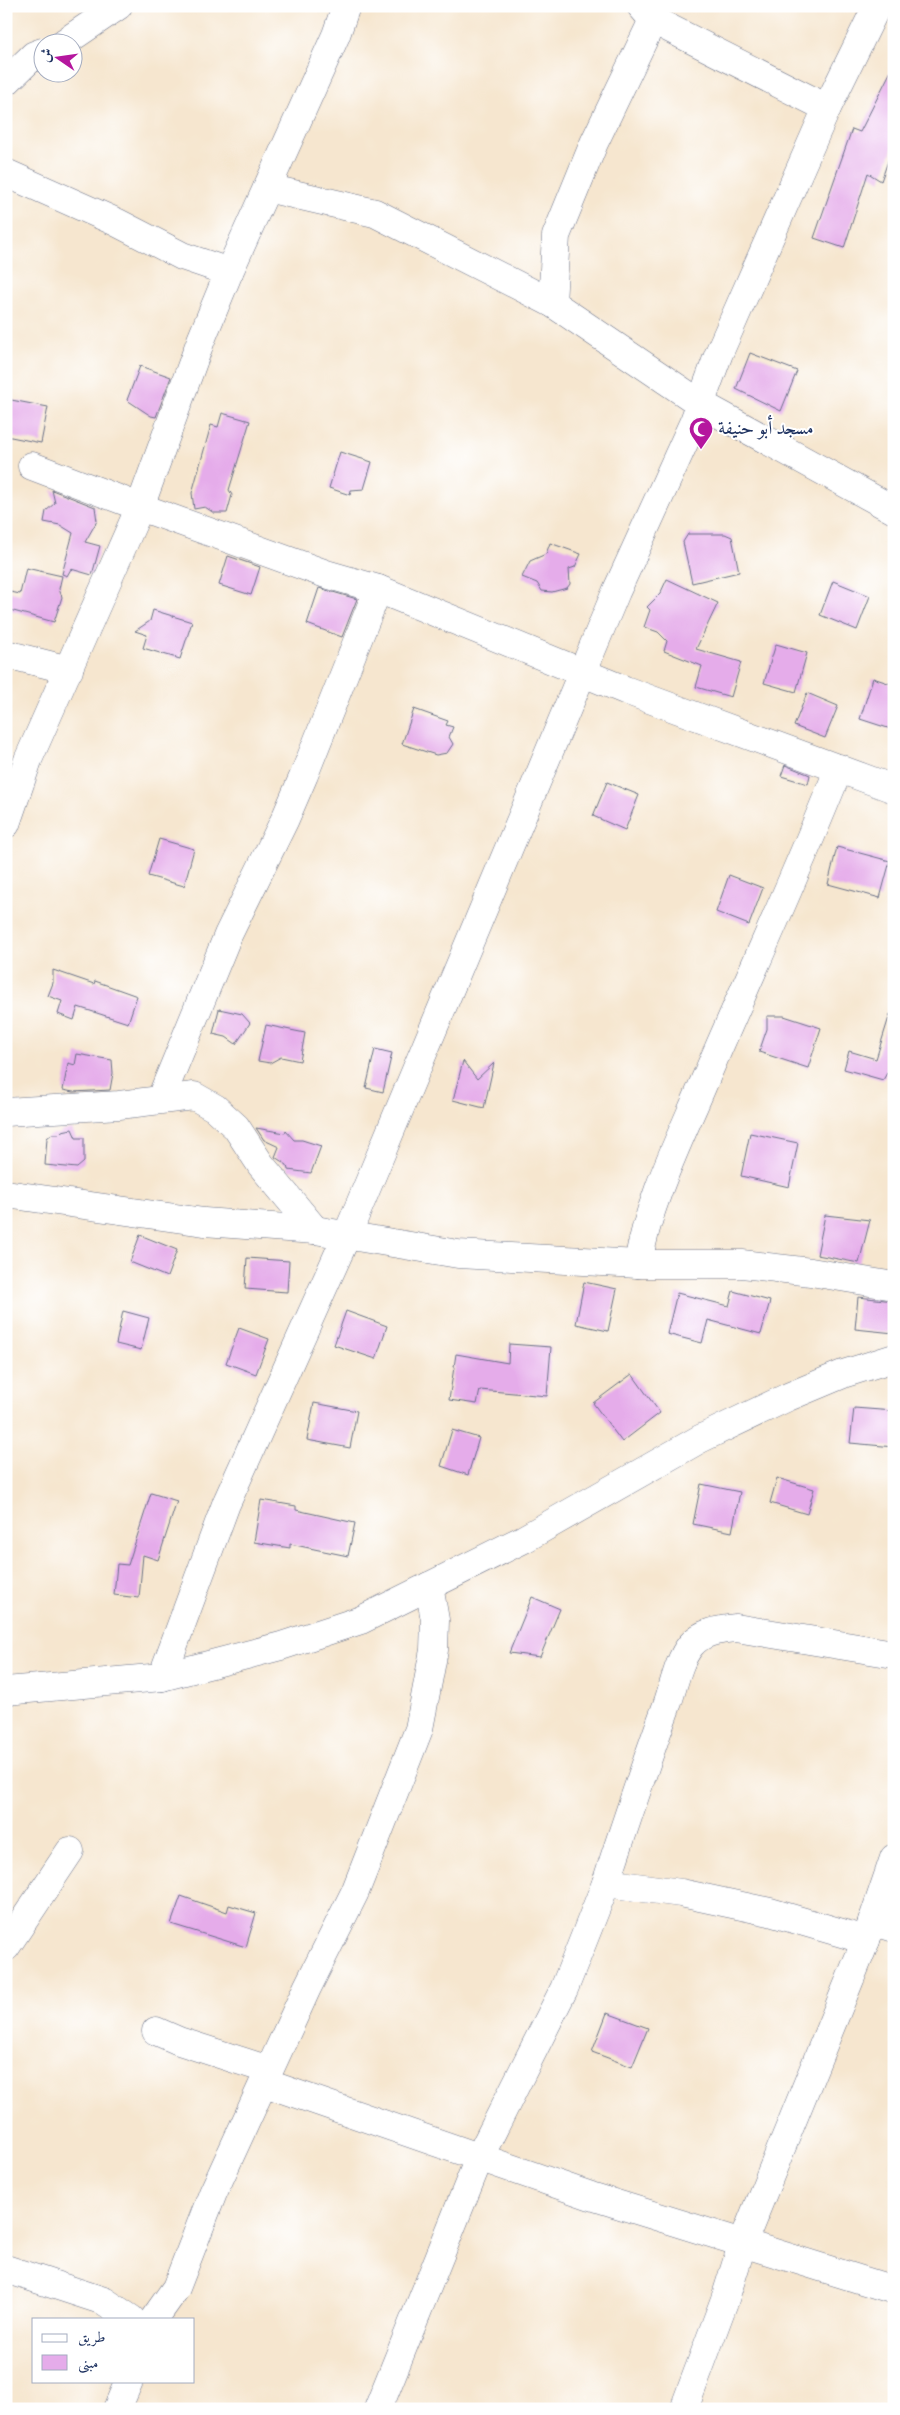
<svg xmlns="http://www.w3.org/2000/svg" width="900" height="2415" viewBox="0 0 900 2415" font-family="Vollkorn,Amiri,serif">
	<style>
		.building { fill: #e5acea }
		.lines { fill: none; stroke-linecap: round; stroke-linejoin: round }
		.minor-casing { stroke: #686f86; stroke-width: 29 }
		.major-casing { stroke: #686f86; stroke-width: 29 }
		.minor { stroke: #fff; stroke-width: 28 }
		.major { stroke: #fff; stroke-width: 28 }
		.labels { text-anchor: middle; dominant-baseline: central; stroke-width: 4; stroke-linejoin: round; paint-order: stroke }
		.poi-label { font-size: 19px; fill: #1b2f5e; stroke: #fff; text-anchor: start }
	</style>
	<rect width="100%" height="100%" fill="#fff"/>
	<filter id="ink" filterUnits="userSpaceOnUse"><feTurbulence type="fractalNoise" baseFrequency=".02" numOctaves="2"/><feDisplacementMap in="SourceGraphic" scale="10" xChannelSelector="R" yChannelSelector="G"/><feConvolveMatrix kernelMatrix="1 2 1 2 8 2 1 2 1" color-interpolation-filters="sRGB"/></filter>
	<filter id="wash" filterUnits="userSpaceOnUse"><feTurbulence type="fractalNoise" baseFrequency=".0096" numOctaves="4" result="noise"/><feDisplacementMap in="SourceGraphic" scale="20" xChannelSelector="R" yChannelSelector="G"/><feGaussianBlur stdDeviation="1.12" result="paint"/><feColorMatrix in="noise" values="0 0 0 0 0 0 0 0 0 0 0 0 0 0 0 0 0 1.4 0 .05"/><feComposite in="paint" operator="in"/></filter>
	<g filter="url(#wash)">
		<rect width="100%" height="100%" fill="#f6e6cf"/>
		<g id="blocks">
			<g class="building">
				<path d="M894 65V144L881 181 868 173 844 248 814 238 852 129 860 132Z"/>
				<path d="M750 353 797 371 781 411 736 389Z"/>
				<path d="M140 366 171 377 156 417 151 416 127 400Z"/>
				<path d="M6 399 48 407 41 443 6 436Z"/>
				<path d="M222 413 250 421 229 490 232 495 227 513H214L205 507 194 509 192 493 211 425 218 427Z"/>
				<path d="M340 452 372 462 364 489 351 490 350 495 329 488Z"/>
				<path d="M52 490 95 507 97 521 85 542 100 546 92 575 71 569 67 576 62 574 73 533 60 525 44 522 46 511 55 503Z"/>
				<path d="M688 534H725L732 537 739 572 692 583 683 542Z"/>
				<path d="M550 543 581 554 575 567 569 569 570 584 567 588 552 592 542 591 537 583 522 577 530 561 546 554Z"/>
				<path d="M228 556 260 567 251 595 219 585Z"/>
				<path d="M26 568 62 576 59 589 62 597 54 622 6 609V591L20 594Z"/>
				<path d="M667 579 718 603 696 649 741 662 731 697 696 687 702 666 664 651 667 641 658 632 644 627 650 610 647 607 660 594Z"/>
				<path d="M833 581 870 596 857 630 820 615Z"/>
				<path d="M319 588 357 599 342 637 307 624Z"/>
				<path d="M153 610 192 622 180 659 143 648 147 635 135 631 150 621Z"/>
				<path d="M776 644 807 653 796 692 764 683Z"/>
				<path d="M873 678 894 685V730L860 719Z"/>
				<path d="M807 693 838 706 825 738 794 726Z"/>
				<path d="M414 709 448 721 446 725 453 727 449 737 453 744 447 753 436 755 402 744Z"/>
				<path d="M785 765 810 775 808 784 781 776Z"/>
				<path d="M607 782 639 795 625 830 593 816Z"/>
				<path d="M159 839 194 849 184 886 148 876Z"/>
				<path d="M837 847 890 861 880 898 828 884Z"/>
				<path d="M729 875 763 888 749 925 716 912Z"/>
				<path d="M53 970 94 984 95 981 137 996 128 1023 78 1007 74 1020 58 1014 62 1001 48 996 53 983Z"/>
				<path d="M219 1009 242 1014 250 1023 236 1044 226 1037 213 1034Z"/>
				<path d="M890 1014H894V1078L887 1073 883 1080 844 1069 849 1051 876 1059Z"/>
				<path d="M767 1016H784L821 1028 808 1068 759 1052 767 1029Z"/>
				<path d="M266 1025 305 1033 300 1061 281 1057 270 1063 258 1061Z"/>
				<path d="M375 1049 392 1053 383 1092 366 1088Z"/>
				<path d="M77 1054 112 1060 113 1073 110 1090 73 1092 63 1090 68 1063 75 1065Z"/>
				<path d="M463 1061 477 1079 494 1063 484 1108 453 1100Z"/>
				<path d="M256 1128 285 1133 286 1131 294 1140H302L321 1146 311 1173 288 1170 287 1165 275 1157 279 1147 264 1140Z"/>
				<path d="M72 1129 76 1138H84V1162L77 1168 45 1165 47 1138 52 1134H59L62 1131Z"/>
				<path d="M750 1133 798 1143 789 1187 741 1176Z"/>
				<path d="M825 1215 870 1220 859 1263 817 1255Z"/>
				<path d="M140 1235 177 1250 167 1277 130 1262Z"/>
				<path d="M247 1258 289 1261 287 1292 245 1289Z"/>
				<path d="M584 1282 617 1289 608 1331 576 1324Z"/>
				<path d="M733 1291 770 1301 761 1334 708 1320 702 1343 667 1334 677 1293 729 1306Z"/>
				<path d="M858 1297 894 1301V1333L855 1329Z"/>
				<path d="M123 1311 149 1318 141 1350 116 1344Z"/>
				<path d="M346 1311 387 1326 376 1359 334 1345Z"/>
				<path d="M239 1328 269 1339 256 1374 226 1363Z"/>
				<path d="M509 1344 551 1347 547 1396 480 1390 477 1404 449 1400 456 1354 508 1363Z"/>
				<path d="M632 1374 660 1413 622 1442 593 1403Z"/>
				<path d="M314 1403 357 1411 350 1448 307 1440Z"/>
				<path d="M854 1408 894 1411V1447L850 1443Z"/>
				<path d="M452 1430 479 1438 468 1475 441 1466Z"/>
				<path d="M777 1478 814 1489 807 1514 770 1503Z"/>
				<path d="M701 1484 740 1492 732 1532 693 1524Z"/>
				<path d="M151 1493 177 1501 158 1560 143 1555 139 1598 114 1595 117 1564 128 1565Z"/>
				<path d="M261 1500 296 1506V1510L355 1523 348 1556 290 1544V1548L254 1542Z"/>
				<path d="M532 1597 560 1609 540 1657 509 1653Z"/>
				<path d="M181 1896 227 1912 229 1905 256 1913 246 1947 171 1924Z"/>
				<path d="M607 2013 648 2028 632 2067 592 2052Z"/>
			</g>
		</g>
	</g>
	<g filter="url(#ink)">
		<use href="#blocks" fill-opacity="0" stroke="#686f86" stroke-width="1"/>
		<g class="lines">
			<defs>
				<g id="minor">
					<path d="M641 6 653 20 827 108"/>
					<path d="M65 42 118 6"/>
					<path d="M6 82 34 55 42 52"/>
					<path d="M6 173 116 222 182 256 229 272"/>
					<path d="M267 188 375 213 552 303 701 404 894 510"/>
					<path d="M552 303 556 236 594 143 653 20"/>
					<path d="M32 466 140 507 326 574 378 589 625 690 894 789"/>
					<path d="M6 654 69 670"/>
					<path d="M6 824 28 760 140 507 201 340 229 272 336 35 346 6"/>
					<path d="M161 1098 228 935 285 819 304 775 378 589"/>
					<path d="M6 1112 119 1105 194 1096 215 1108 236 1127 261 1165 315 1230"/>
					<path d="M6 1194 204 1222 315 1230 458 1254 638 1264H742L811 1272 894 1286"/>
					<path d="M638 1264C648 1202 680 1139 704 1082 749 977 797 874 839 768"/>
					<path d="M162 1677 226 1504 347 1235 616 592 694 421 719 353 827 108 877 6"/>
					<path d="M606 1883C626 1822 646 1762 668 1702 674 1684 679 1659 691 1645 703 1631 720 1630 736 1628L894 1654"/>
					<path d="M872 1921 894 1928"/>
					<path d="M6 1947 70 1851"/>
					<path d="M156 2031 179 2041 269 2070"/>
					<path d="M265 2083 591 2196 894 2290"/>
					<path d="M6 2269 104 2301 131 2319"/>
					<path d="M154 2319 176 2288 213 2193 307 1988 355 1892 419 1729 434 1650 435 1620 429 1586"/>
					<path d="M117 2409 129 2381"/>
					<path d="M378 2409 480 2156 564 1989 606 1883 681 1893 770 1912 866 1940"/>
					<path d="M684 2409 725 2299 743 2242 866 1940 894 1858"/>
				</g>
				<path id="major" d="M6 1691 162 1677 281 1646 361 1620 524 1539 700 1439 788 1397 843 1374 894 1358"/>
			</defs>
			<use href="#minor" class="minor-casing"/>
			<use href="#major" class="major-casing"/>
			<use href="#minor" class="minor"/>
			<use href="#major" class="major"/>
		</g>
	</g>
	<defs>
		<symbol id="mosque-pin" viewBox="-11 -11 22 30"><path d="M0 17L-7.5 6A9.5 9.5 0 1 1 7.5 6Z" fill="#b5179e" stroke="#fff"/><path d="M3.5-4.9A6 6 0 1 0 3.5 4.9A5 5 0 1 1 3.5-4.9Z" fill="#fff"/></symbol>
	</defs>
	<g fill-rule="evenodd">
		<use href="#mosque-pin" x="687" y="415" width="28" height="38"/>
	</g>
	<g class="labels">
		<g class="poi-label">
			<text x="718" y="429">مسجد أبو حنيفة</text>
		</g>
	</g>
	<rect width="900" height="2415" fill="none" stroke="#fff" stroke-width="25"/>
	<rect x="32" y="2318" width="162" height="65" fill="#ffffff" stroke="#a4acbf"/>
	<rect x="42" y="2334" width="25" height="8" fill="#ffffff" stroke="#a4acbf"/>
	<text x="78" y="2342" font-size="15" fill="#1b2f5e">طريق</text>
	<rect x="42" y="2355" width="25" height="15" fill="#e5acea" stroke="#a4acbf"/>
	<text x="78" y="2368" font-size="15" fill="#1b2f5e">مبنى</text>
	<g transform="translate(58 58) rotate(283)"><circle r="24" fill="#ffffff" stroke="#a4acbf"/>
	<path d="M0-4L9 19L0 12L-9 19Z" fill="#b5179e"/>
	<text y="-8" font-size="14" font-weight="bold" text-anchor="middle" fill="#1b2f5e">ش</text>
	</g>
</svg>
